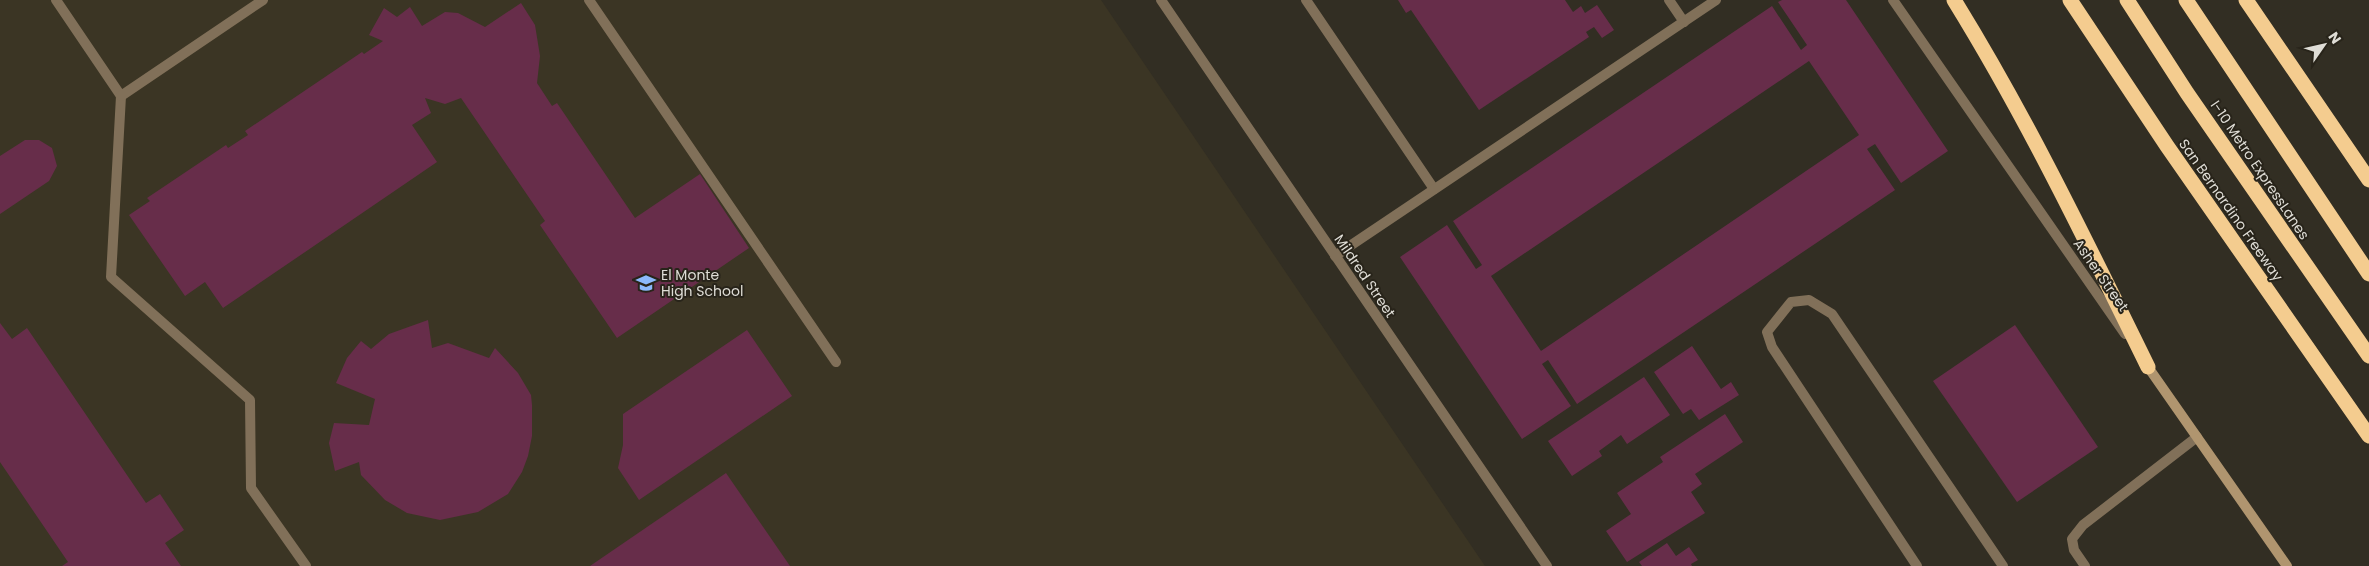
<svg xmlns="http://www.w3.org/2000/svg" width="2369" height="566" viewBox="0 0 2369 566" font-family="Poppins,sans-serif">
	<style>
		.built { fill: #3b3524 }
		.building { fill: #672d4a; fill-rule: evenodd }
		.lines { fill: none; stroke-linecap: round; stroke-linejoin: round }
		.service { stroke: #817059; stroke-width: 10 }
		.minor { stroke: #817059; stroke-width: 10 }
		.tertiary { stroke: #817059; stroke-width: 10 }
		.secondary { stroke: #b0956f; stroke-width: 10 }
		.motorway { stroke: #f4cc8f; stroke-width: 15 }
		.labels { text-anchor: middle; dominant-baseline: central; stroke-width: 4; stroke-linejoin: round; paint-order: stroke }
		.street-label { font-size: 14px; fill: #dfddd6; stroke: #28241a }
		.poi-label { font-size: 14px; fill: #dfddd6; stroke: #28241a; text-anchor: start }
	</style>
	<rect width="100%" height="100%" fill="#322e23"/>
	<path class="built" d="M0 0H1101L1485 566H0Z"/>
	<g class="building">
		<path d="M1398 0H1565L1573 12 1581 6 1585 13 1597 5 1614 30 1602 38 1594 27 1586 32 1589 37 1479 110 1411 10 1406 13Z"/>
		<path d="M1782 0H1846L1948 151 1901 183 1875 144 1867 149 1895 190 1577 404 1548 360 1542 364 1571 406 1522 439 1400 257 1447 225 1476 269 1482 265 1453 221 1772 6 1801 50 1807 45 1778 2ZM1809 61 1859 135 1541 351 1491 276Z"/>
		<path d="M521 3 535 25 540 56 537 83 552 106 557 103 635 218 700 174 749 248 617 338 540 225 545 221 461 98 445 104 425 98 431 113 412 125 437 162 223 308 205 282 185 296 129 215 150 201 147 198 226 145 228 148 248 135 245 131 362 52 364 54 383 41 369 35 384 8 397 17 410 7 422 26 445 12 458 13 485 27Z"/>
		<path d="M25 140H39L52 148 57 166 49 181 0 214V156Z"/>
		<path d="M428 320 432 348 448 343 489 358 495 348 518 373 531 395 532 405V436L528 456 522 472 508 494 478 512 440 520 407 513 385 500 361 475 359 462 335 471 329 443 334 423 369 425 375 399 336 383 347 358 361 341 371 349 389 334Z"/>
		<path d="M0 323 12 339 27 328 146 503 160 494 184 530 165 543 181 566H62L68 562 0 462Z"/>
		<path d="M2015 325 2098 447 2017 502 1933 381Z"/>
		<path d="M747 330 792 396 639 500 618 468 623 445V414Z"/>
		<path d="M1692 346 1721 389 1731 382 1739 395 1699 420 1691 409 1683 414 1654 372Z"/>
		<path d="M1644 377 1670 415 1627 444 1621 435 1599 451 1602 456 1572 476 1548 441Z"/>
		<path d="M1725 414 1743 442 1695 474 1702 484 1691 492 1705 513 1627 562 1606 531 1631 514 1617 493 1663 462 1660 457Z"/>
		<path d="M726 473 790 566H590Z"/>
		<path d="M1667 543 1676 556 1689 547 1698 560 1691 564 1692 566H1642L1639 562Z"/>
	</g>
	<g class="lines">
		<g class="service">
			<path d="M56 0 121 96"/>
			<path d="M589 0 836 362"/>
			<path d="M1306 0 1434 189"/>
			<path d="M1669 0 1684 22"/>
			<path d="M121 96 111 277 250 400 251 488 306 566"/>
			<path d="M121 96 263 0"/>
			<path d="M1335 256 1716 0"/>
			<path d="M1917 566 1772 347 1767 332 1791 302 1809 300 1832 314 2003 566"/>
			<path d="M2085 566 2074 550 2072 539 2083 525 2197 437"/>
		</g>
		<path class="minor" d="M1161 0 1547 566"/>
		<path class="tertiary" d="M1893 0 2125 334"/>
		<path class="secondary" d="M2148 367 2287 566"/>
		<g class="motorway">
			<path d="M1954 0C2027 118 2087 243 2148 367"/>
			<path d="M2070 0 2167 146 2369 436"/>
			<path d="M2127 0 2187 93 2369 356"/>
			<path d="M2186 0 2369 274"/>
			<path d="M2246 0 2369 180"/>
		</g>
	</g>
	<defs>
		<symbol id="school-bare" viewBox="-9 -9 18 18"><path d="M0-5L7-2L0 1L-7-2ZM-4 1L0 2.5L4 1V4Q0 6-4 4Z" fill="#8cb9fc" stroke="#28241a" stroke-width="2.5" paint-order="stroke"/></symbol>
	</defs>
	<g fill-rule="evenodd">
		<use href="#school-bare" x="632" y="269" width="28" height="28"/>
	</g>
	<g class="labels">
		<g class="street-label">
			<text transform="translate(2260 170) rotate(56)">I-10 Metro ExpressLanes</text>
			<text transform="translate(2231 210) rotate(55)">San Bernardino Freeway</text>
			<text transform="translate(2101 275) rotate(55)">Asher Street</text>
			<text transform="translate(1365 276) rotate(56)">Mildred Street</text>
		</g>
		<g class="poi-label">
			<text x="661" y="275">El Monte<tspan x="661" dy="16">High School</tspan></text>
		</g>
	</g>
	<g transform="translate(2324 45) rotate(56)" stroke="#28241a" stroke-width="4" paint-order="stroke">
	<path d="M0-4L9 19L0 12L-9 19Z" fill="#dfddd6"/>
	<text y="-8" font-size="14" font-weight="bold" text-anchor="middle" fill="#dfddd6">N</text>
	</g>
</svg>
